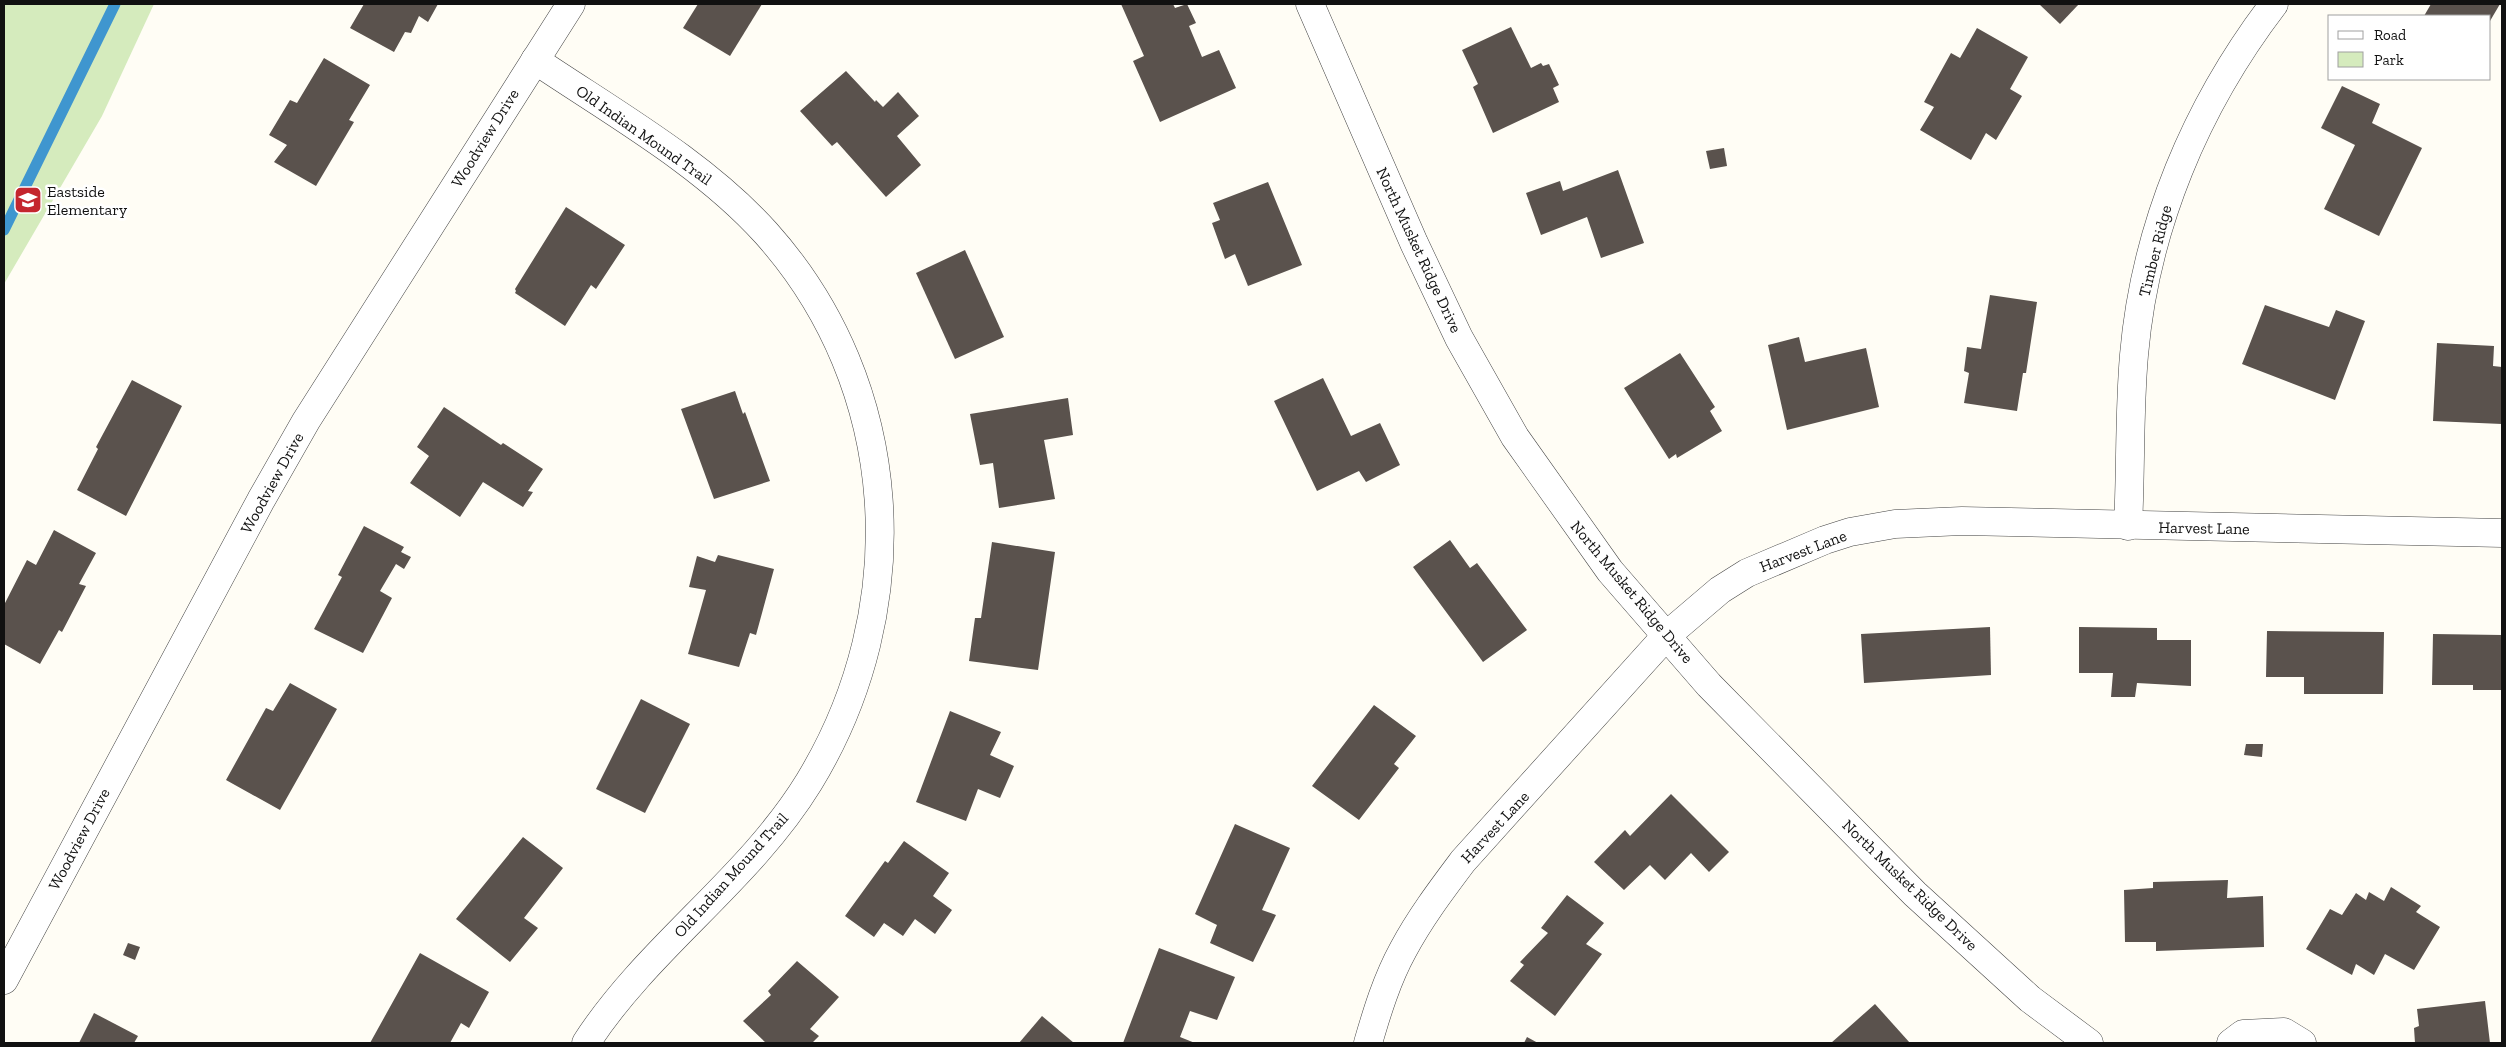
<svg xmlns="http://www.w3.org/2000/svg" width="2506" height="1047" viewBox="0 0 2506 1047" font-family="'Zilla Slab',serif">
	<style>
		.green { fill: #d5ebbd }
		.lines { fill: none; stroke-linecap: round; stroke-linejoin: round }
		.stream { stroke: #3f96cf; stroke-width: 11 }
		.building { fill: #5a524d }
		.minor-casing { stroke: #444; stroke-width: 29 }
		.minor { stroke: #fff; stroke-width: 28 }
		.labels { text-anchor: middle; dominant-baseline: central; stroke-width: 5; stroke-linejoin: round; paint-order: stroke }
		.street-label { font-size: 16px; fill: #111; stroke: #fff }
		.poi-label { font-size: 16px; fill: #111; stroke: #fff; text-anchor: start }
	</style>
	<rect width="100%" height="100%" fill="#fffdf5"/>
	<path class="green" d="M4 4H154L102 116 4 284Z"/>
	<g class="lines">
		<path class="stream" d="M4 230 115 4"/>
	</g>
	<g class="building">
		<path d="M364 4H438L428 22 419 16 411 33 405 32 394 52 350 28Z"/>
		<path d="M698 4H762L730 56 683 28Z"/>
		<path d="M1121 4H1173L1175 8 1187 4 1196 23 1189 26 1202 57 1219 50 1236 88 1160 122 1133 61 1144 56Z"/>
		<path d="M2039 4H2079L2060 24Z"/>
		<path d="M2431 4H2500L2490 21V16H2424Z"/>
		<path d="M1511 27 1531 68 1541 63 1543 66 1549 64 1559 85 1553 88 1559 102 1493 133 1473 87 1478 84 1462 50Z"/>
		<path d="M1977 28 2028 57 2010 89 2022 96 1996 140 1986 133 1971 160 1920 130 1934 107 1924 102 1951 53 1960 58Z"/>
		<path d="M324 58 370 85 349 120 354 122 316 186 274 162 287 145 269 135 290 100 297 103Z"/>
		<path d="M846 71 875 102 876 100 883 107 898 92 919 116 897 136 921 165 886 197 837 142 832 146 800 111Z"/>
		<path d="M2342 86 2380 104 2372 123 2422 148 2379 236 2324 209 2355 145 2321 128Z"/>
		<path d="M1724 148 1727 166 1710 169 1706 151Z"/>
		<path d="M1618 170 1644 243 1601 258 1587 217 1541 235 1526 193 1560 181 1563 191Z"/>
		<path d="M1268 182 1302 265 1248 286 1235 254 1225 259 1212 223 1220 220 1213 203Z"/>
		<path d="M566 207 625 245 596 289 591 285 565 326 515 293 516 291 515 289Z"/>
		<path d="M965 250 1004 337 955 359 916 273Z"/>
		<path d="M1990 295 2037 302 2026 373H2023L2017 411 1964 403 1969 373 1964 371 1967 347 1981 349Z"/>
		<path d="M2265 305 2329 327 2336 310 2365 321 2335 400 2242 364Z"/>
		<path d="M1799 337 1805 362 1866 348 1879 407 1787 430 1768 345Z"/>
		<path d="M2437 343 2494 346 2493 366 2502 367V424L2433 421Z"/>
		<path d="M1680 353 1715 407 1710 411 1722 431 1677 458 1676 454 1669 459 1624 388Z"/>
		<path d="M1323 378 1351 436 1380 423 1400 465 1366 482 1359 471 1317 491 1274 401Z"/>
		<path d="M132 380 182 406 126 516 77 490 98 449 96 447Z"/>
		<path d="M735 391 743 414 745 412 770 481 714 499 681 409Z"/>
		<path d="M1068 398 1073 435 1044 440 1055 499 999 508 993 463 980 465 970 414Z"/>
		<path d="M444 407 501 445 503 443 543 469 528 491 533 492 523 507 483 482 460 517 410 483 429 456 417 447Z"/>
		<path d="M364 526 404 547 401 552 411 557 404 569 396 564 380 591 392 598 363 653 314 629 342 577 338 575Z"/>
		<path d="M54 530 96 553 79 584 86 586 62 632 59 630 40 664 4 644V605L27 560 36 565Z"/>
		<path d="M1450 540 1470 568 1477 563 1527 630 1483 662 1413 567Z"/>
		<path d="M992 542 1055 552 1038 670 969 661 975 618H981Z"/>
		<path d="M718 555 774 569 756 635 750 633 739 667 688 654 706 590 689 587 697 556 715 562Z"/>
		<path d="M1990 627 1991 675 1864 683 1861 634Z"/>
		<path d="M2079 627 2157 628V640H2191V686L2137 683 2135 697H2111L2113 673H2079Z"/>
		<path d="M2267 631 2384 632 2383 694H2304V677H2266Z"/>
		<path d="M2433 634 2502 635V690H2473V685H2432Z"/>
		<path d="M290 683 337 709 280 810 226 780 266 708 273 711Z"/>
		<path d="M641 699 690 724 645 813 596 789Z"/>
		<path d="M1374 705 1416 736 1394 764 1399 768 1359 820 1312 786Z"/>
		<path d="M950 711 1001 732 990 755 1014 766 1000 798 978 789 966 821 916 802Z"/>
		<path d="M2246 744H2263L2262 757 2244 755Z"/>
		<path d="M1671 794 1729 852 1709 872 1691 853 1665 880 1650 865 1624 890 1594 862 1625 830 1630 836Z"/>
		<path d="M1235 824 1290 848 1262 910 1276 915 1253 962 1210 943 1217 925 1195 914Z"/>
		<path d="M523 837 563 868 524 918 538 928 510 962 456 919Z"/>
		<path d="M904 841 949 873 933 896 952 910 935 934 915 919 903 936 884 923 874 937 845 916 885 861 888 863Z"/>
		<path d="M2228 880 2227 898 2263 896 2264 947 2156 951V942H2125L2124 890 2153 888V882Z"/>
		<path d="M2391 887 2421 906 2416 912 2440 927 2414 970 2385 954 2374 975 2356 964 2352 975 2306 949 2330 909 2342 915 2356 893 2366 900 2369 892 2384 901Z"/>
		<path d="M1567 895 1604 923 1586 944 1602 954 1555 1016 1510 981 1524 965 1520 962 1548 933 1541 928Z"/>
		<path d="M128 943 140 947 135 960 123 955Z"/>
		<path d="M1159 948 1235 977 1217 1020 1190 1011 1180 1037 1195 1043H1123Z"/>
		<path d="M420 953 489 992 469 1028 461 1023 450 1043H370Z"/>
		<path d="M797 961 839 997 810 1029 819 1036 812 1043H766L743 1021 771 995 768 991Z"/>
		<path d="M2485 1001 2490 1043H2415L2414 1028 2419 1026 2417 1009Z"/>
		<path d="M1875 1004 1910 1043H1831Z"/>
		<path d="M94 1013 138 1036 134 1043H79Z"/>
		<path d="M1042 1016 1074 1043H1019Z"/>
		<path d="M1527 1037 1538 1043H1524Z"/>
	</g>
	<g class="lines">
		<defs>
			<g id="minor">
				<path d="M1310 4 1414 243 1459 338 1515 437 1610 571 1709 685 1915 894 2030 999 2089 1043"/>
				<path d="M535 60C612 112 703 163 766 233 903 386 915 608 809 782 749 880 648 947 586 1043"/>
				<path d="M2128 526C2131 469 2129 412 2134 355 2145 227 2196 106 2274 4"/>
				<path d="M4 980 261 500 306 421 571 4"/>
				<path d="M1368 1043C1377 1012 1387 979 1403 950 1420 918 1442 889 1463 861L1666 636 1720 590 1747 573 1825 540 1850 532 1895 524 1962 521 2502 533"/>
				<path d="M2231 1043 2243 1034 2284 1032 2302 1043"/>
			</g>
		</defs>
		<use href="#minor" class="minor-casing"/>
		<use href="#minor" class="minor"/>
	</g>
	<defs>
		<symbol id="school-square" viewBox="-11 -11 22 22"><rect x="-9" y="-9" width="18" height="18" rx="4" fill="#c4262e" stroke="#fff"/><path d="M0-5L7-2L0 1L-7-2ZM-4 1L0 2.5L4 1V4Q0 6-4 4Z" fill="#fff"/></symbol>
	</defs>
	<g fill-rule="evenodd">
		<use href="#school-square" x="12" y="184" width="32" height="32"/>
	</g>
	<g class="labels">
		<g class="street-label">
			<text transform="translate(644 135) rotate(35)">Old Indian Mound Trail</text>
			<text transform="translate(485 138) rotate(-58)">Woodview Drive</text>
			<text transform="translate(1419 250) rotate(65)">North Musket Ridge Drive</text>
			<text transform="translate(2155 251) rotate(-76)">Timber Ridge</text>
			<text transform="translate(272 483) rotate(-61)">Woodview Drive</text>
			<text transform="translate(2204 528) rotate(1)">Harvest Lane</text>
			<text transform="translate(1803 551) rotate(-21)">Harvest Lane</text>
			<text transform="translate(1632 592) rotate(50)">North Musket Ridge Drive</text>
			<text transform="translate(1495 827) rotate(-47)">Harvest Lane</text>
			<text transform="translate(79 839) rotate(-62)">Woodview Drive</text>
			<text transform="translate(731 875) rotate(-48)">Old Indian Mound Trail</text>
			<text transform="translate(1910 885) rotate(44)">North Musket Ridge Drive</text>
		</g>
		<g class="poi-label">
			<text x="47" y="191">Eastside<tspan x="47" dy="18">Elementary</tspan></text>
		</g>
	</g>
	<rect width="2506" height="1047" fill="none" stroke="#111111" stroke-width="10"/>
	<rect x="2328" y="15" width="162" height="65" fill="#ffffff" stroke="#a0a0a0"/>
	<rect x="2338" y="31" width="25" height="8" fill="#ffffff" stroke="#a0a0a0"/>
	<text x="2374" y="40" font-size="15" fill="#111111">Road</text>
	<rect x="2338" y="52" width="25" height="15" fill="#d5ebbd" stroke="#a0a0a0"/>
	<text x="2374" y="65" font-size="15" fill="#111111">Park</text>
</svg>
